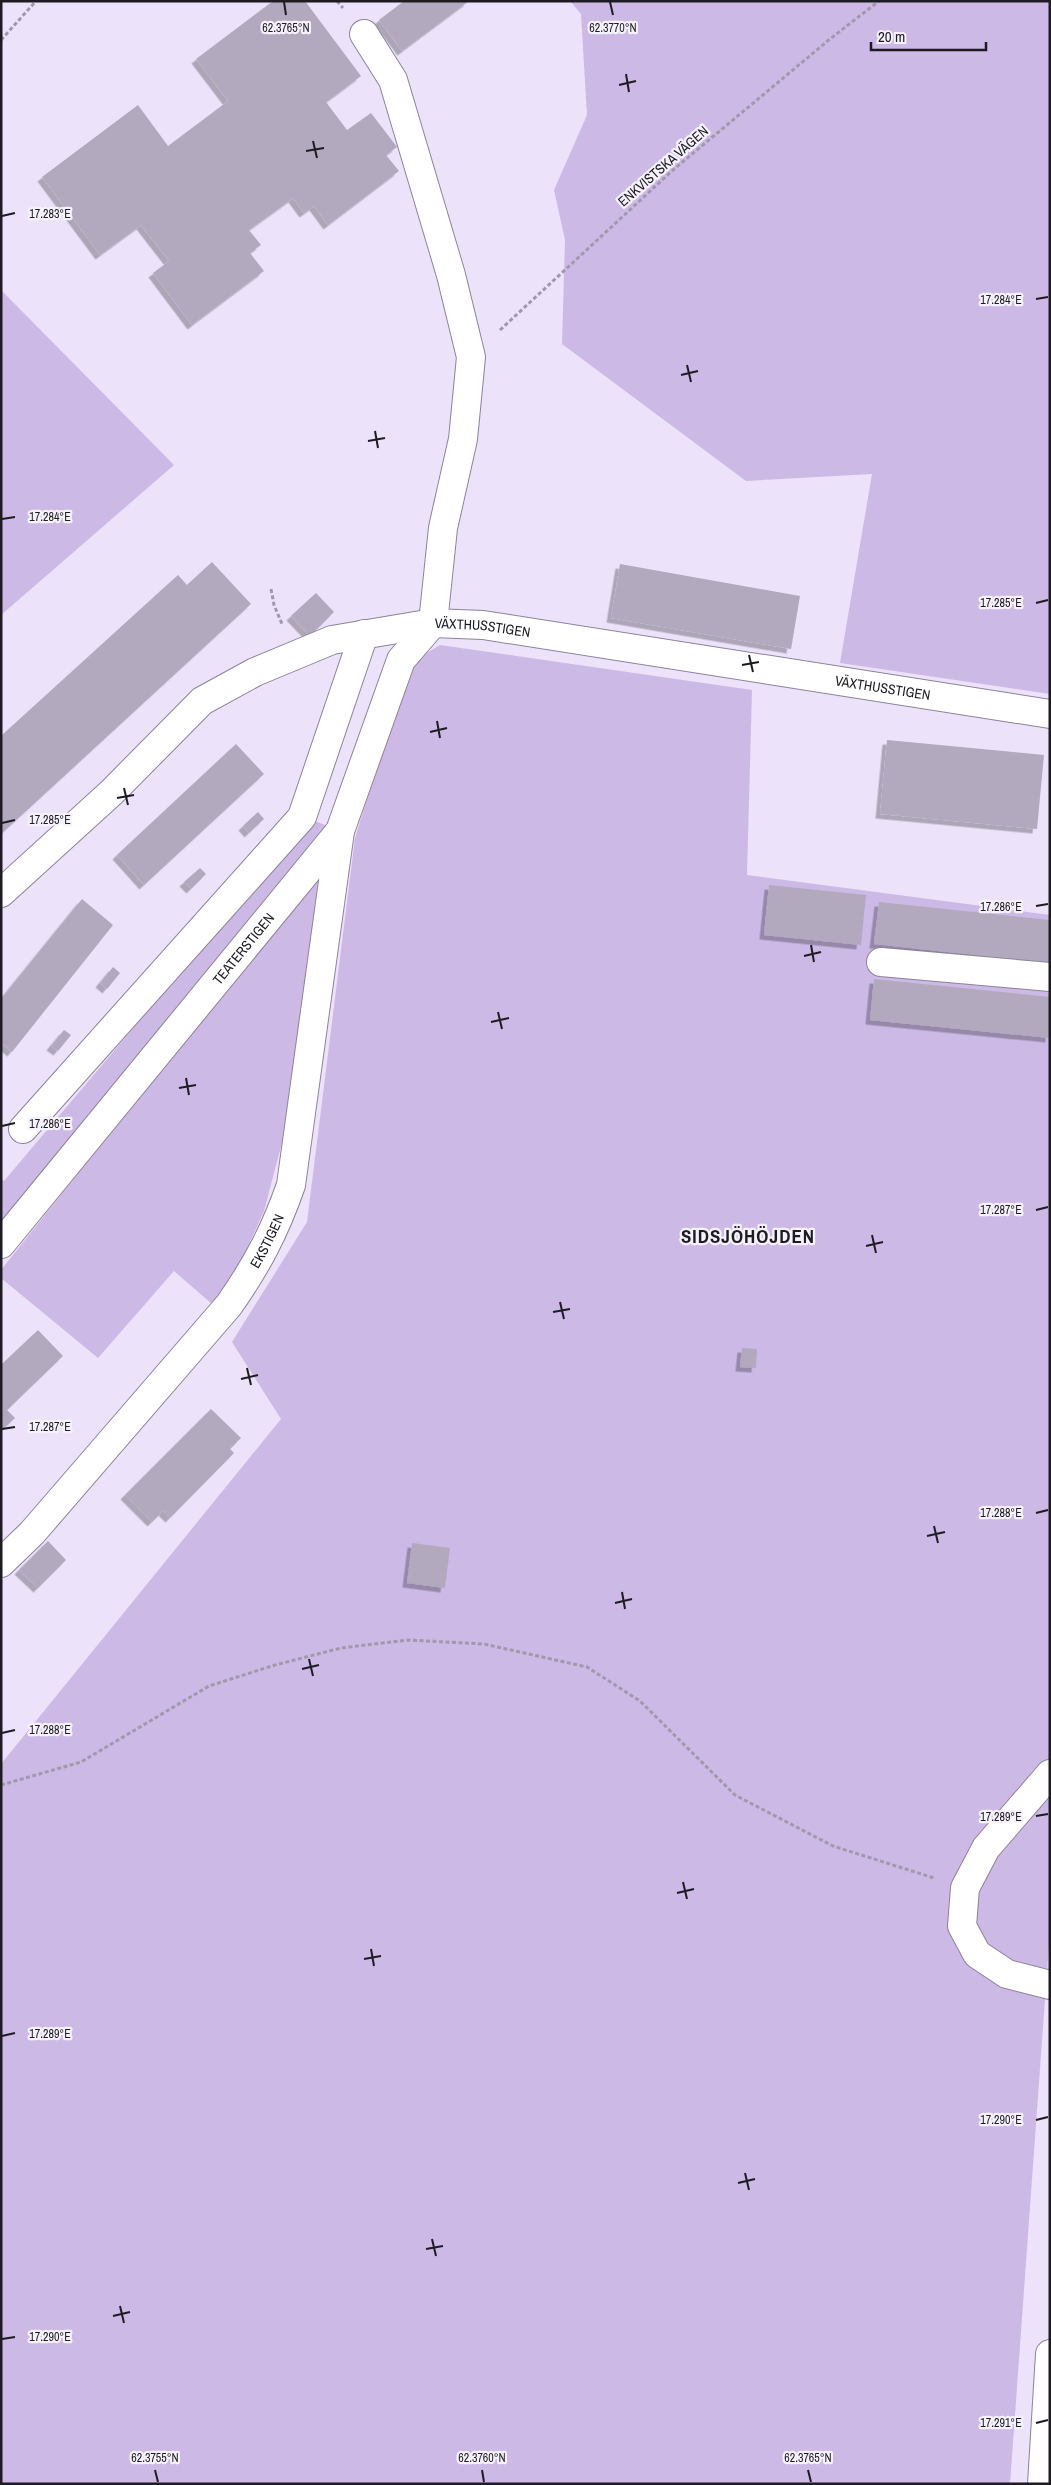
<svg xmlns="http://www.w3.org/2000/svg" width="1051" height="2485" viewBox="0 0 1051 2485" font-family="'Archivo Narrow',sans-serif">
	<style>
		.green { fill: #ccb9e6 }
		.building { fill: #b2a9bf; filter: url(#shadow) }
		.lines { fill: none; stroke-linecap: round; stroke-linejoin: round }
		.minor-casing { stroke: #8c8399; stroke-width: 30 }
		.path { stroke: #a199ab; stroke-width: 3; stroke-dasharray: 4 2.5; stroke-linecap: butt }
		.minor { stroke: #fff; stroke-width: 28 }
		.ticks { fill: none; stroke: #1e1b23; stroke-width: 2 }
		.labels { text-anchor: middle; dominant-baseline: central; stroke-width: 4.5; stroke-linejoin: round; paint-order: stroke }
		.street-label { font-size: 14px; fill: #1e1b23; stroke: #f6f2fc }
		.district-label { font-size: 19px; font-weight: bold; letter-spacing: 1px; fill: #1e1b23; stroke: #f6f2fc }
		.ticks-label { font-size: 12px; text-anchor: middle; fill: #1e1b23; stroke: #f6f2fc; stroke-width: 4.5; stroke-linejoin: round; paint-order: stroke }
	</style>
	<defs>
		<filter id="shadow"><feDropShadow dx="-4.5" dy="4.5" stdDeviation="0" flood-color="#0004"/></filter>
	</defs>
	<rect width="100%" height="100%" fill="#ece2fa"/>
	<g class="green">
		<path d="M570 1H1050V694L840 663 872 474 746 481 562 344 565 240 554 190 587 115 581 14Z"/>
		<path d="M1 290 174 465 1 615Z"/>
		<path d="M440 645 752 690 747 875 1050 915V1930L1010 2484H1V1764L281 1419 232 1342 307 1222 355 838 409 664Z"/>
		<path d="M310 819 340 831 1 1246V1179L4 1181Z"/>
		<path d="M319 871 299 1043 283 1139 264 1211 237 1271 212 1304 174 1271 98 1358 1 1278V1270Z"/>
	</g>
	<g class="building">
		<path d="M273 1H305L361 76 326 102 347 130 371 113 397 147 386 155 399 171 328 225 314 206 304 213 293 198 249 230 261 245 250 253 264 271 192 325 153 273 169 261 141 225 100 255 42 177 138 105 168 146 228 101 196 59Z"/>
		<path d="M404 1H469L402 51 379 20Z"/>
		<path d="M212 562 251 604 1 834V736L178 575 187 585Z"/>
		<path d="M620 564 800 596 791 649 611 618Z"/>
		<path d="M316 593 334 612 310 636 291 616Z"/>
		<path d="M887 740 1044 755 1037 829 880 814Z"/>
		<path d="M236 744 264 774 144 885 117 855Z"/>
		<path d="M258 812 264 819 249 833 243 826Z"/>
		<path d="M200 868 206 874 191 889 184 882Z"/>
		<path d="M769 885 866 895 861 945 764 935Z"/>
		<path d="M82 899 113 925 12 1052 1 1043V999Z"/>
		<path d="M879 902 1050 920V963L874 944Z"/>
		<path d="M113 967 120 973 107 989 100 983Z"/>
		<path d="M874 979 1050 997V1038L870 1020Z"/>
		<path d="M64 1030 71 1035 58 1051 51 1046Z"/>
		<path d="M38 1330 63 1356 7 1410 15 1418 1 1431V1365Z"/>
		<path d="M742 1348 757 1349 756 1368 740 1367Z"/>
		<path d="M211 1409 241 1438 230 1449 234 1453 170 1518 163 1511 152 1522 125 1495Z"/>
		<path d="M48 1541 66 1560 38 1588 19 1570Z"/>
		<path d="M412 1543 450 1548 445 1588 407 1583Z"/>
	</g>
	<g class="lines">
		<defs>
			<g id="minor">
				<path d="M364 34 393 80 451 275 471 357 463 439 443 528 433 623"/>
				<path id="s1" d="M1 893 112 792 202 701 255 672 332 640 433 623 483 625 1050 714"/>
				<path d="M881 962 1050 977"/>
				<path d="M23 1129 302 817 364 634"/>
				<path id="s2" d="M1 1244 340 831 401 660 433 623"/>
				<path id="s3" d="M1 1563 32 1533 229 1305C257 1265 275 1231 291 1185L340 831"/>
				<path d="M1050 1774 986 1848 965 1888 962 1926 977 1954 1007 1974 1050 1985"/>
				<path d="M1042 2484 1050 2354"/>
			</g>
		</defs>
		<use href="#minor" class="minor-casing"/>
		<g class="path">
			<path d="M337 1 343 8"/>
			<path d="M1 40 36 1"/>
			<path d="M500 330 673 170 830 39 879 1"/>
			<path d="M271 589 274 605 282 624"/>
			<path d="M1 1785 81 1762 209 1686 275 1665 341 1648 408 1640 484 1644 587 1667 640 1701 735 1795 833 1846 934 1878"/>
		</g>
		<use href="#minor" class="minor"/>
	</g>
	<path class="ticks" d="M284 2 286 15M610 2 613 15M626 74 629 92M619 85 636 81M313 141 317 158M306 151 324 148M2 216 15 213M1036 299 1048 297M687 365 691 382M681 375 698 371M375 431 378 448M368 441 385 438M2 519 15 517M1036 603 1048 600M749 655 753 672M742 665 759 662M437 721 440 738M430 732 447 728M124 788 128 805M117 798 134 795M2 823 15 820M1036 906 1048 904M811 945 814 962M804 956 821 952M498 1012 502 1029M491 1022 509 1018M186 1078 189 1095M179 1088 196 1085M2 1126 15 1123M1036 1210 1048 1207M872 1235 876 1253M866 1246 883 1242M560 1302 564 1319M553 1312 570 1309M247 1368 251 1385M241 1379 258 1375M2 1429 15 1427M1036 1513 1048 1510M934 1526 938 1543M927 1536 945 1532M622 1592 625 1609M615 1603 632 1599M309 1659 313 1676M302 1669 319 1665M2 1733 15 1730M1036 1816 1048 1814M683 1882 687 1899M677 1893 694 1889M371 1949 374 1966M364 1959 381 1956M2 2036 15 2033M1036 2120 1048 2117M745 2173 749 2190M738 2183 755 2179M432 2239 436 2256M426 2249 443 2246M120 2306 124 2323M113 2316 130 2312M2 2339 15 2337M1036 2423 1048 2420M155 2470 158 2482M482 2470 484 2482M808 2470 811 2482"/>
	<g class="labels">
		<g class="street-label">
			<text transform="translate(663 166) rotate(-41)">ENKVISTSKA VÄGEN</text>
			<text stroke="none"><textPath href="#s1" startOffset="574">VÄXTHUSSTIGEN</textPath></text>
			<text stroke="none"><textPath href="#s1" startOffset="979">VÄXTHUSSTIGEN</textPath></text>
			<text stroke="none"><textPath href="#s2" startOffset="382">TEATERSTIGEN</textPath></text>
			<text stroke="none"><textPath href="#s3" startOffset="419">EKSTIGEN</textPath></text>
		</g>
		<g class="district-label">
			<text x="748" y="1236">SIDSJÖHÖJDEN</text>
		</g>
	</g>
	<g class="ticks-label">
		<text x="286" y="32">62.3765°N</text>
		<text x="613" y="32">62.3770°N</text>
		<text x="50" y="218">17.283°E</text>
		<text x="1001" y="304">17.284°E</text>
		<text x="50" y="521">17.284°E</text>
		<text x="1001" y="607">17.285°E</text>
		<text x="50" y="824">17.285°E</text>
		<text x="1001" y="911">17.286°E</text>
		<text x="50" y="1128">17.286°E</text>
		<text x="1001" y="1214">17.287°E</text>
		<text x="50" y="1431">17.287°E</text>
		<text x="1001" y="1517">17.288°E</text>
		<text x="50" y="1734">17.288°E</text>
		<text x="1001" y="1821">17.289°E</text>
		<text x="50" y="2038">17.289°E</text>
		<text x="1001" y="2124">17.290°E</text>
		<text x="50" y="2341">17.290°E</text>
		<text x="1001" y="2427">17.291°E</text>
		<text x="155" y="2462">62.3755°N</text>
		<text x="482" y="2462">62.3760°N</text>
		<text x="808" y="2462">62.3765°N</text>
	</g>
	<rect width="1051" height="2485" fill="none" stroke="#1e1b23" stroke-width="5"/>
	<path d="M871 42v8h115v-8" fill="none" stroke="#1e1b23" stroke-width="2.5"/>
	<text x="878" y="42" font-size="15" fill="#1e1b23" stroke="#f6f2fc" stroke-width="4" paint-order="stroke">20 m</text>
</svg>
